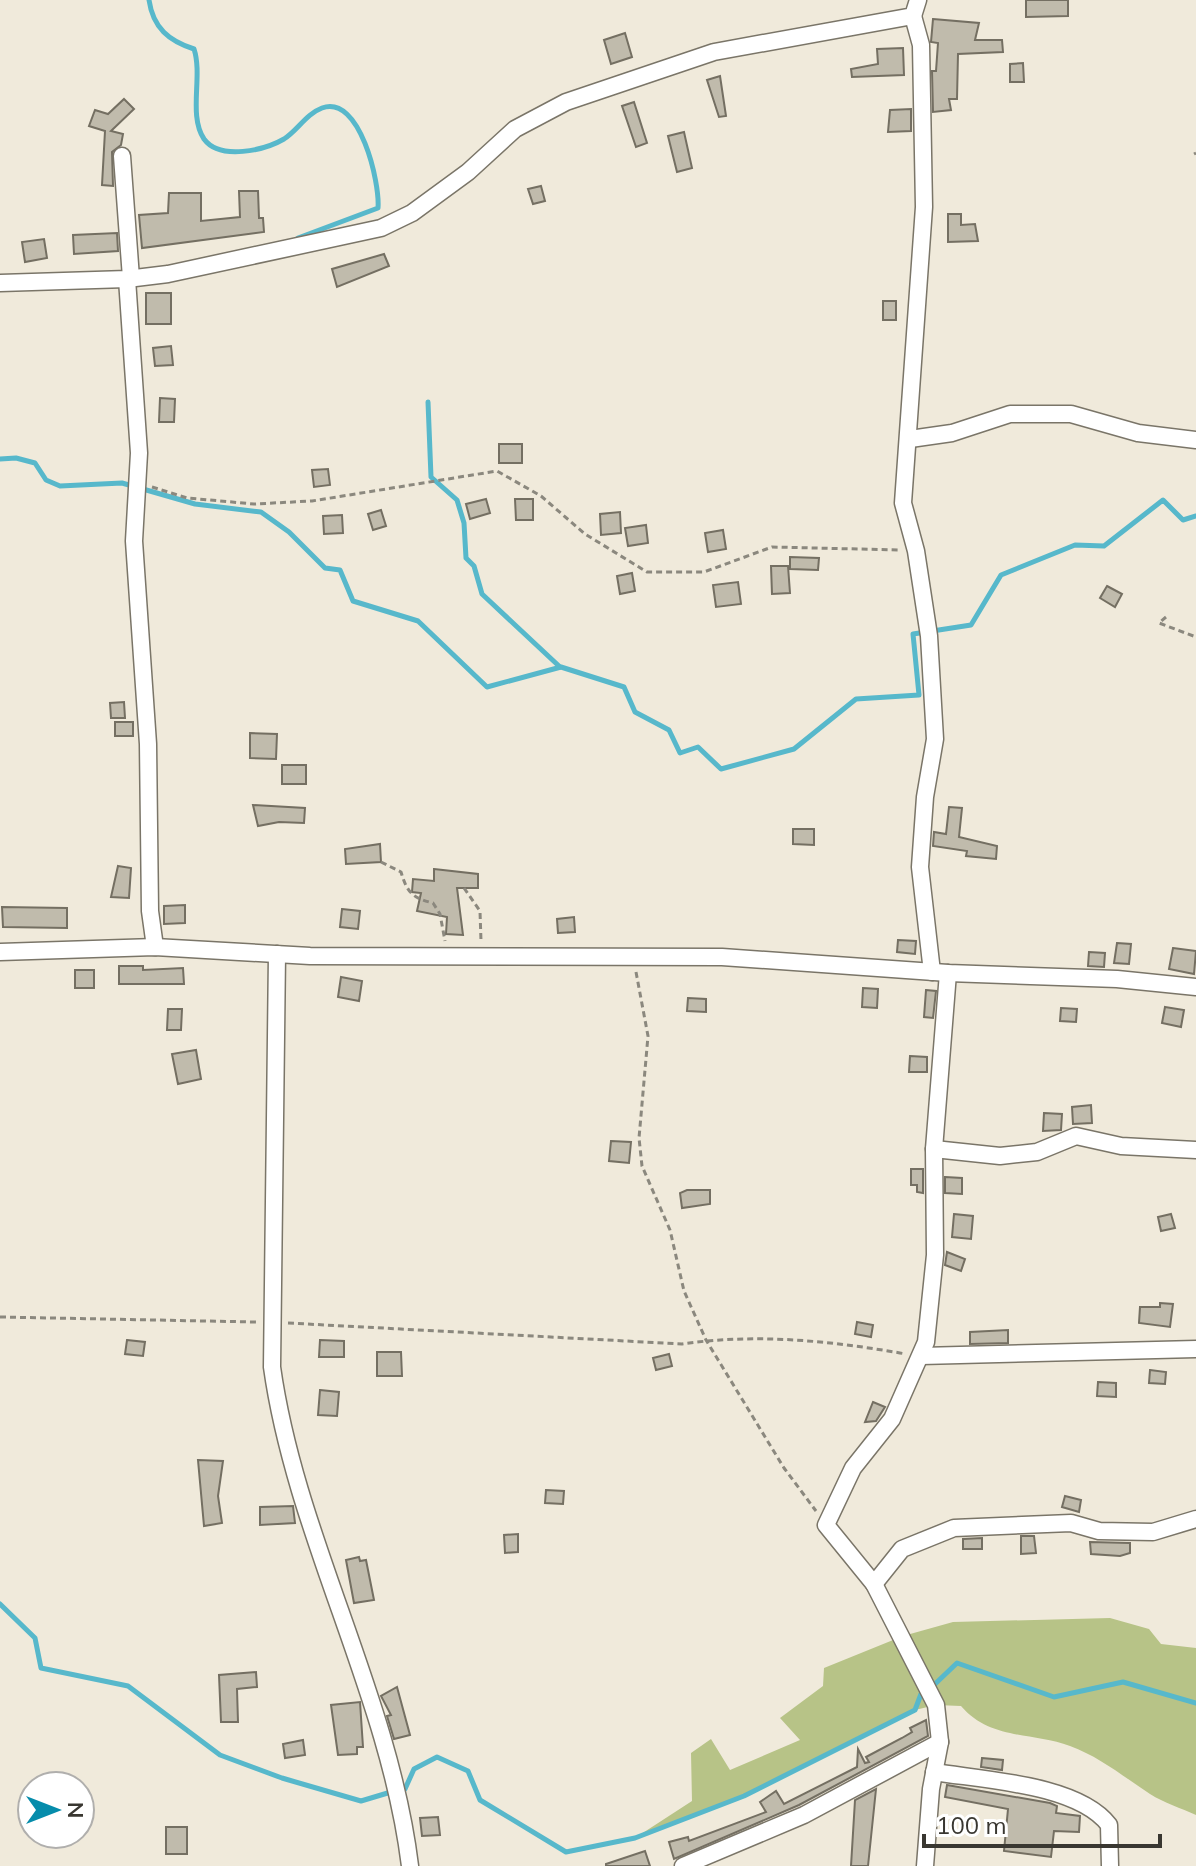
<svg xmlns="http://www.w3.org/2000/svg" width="1196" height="1866" viewBox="0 0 1196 1866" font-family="Mulish,sans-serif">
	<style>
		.green { fill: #b7c387 }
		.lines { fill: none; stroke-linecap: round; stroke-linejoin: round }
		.stream { stroke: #57b8cb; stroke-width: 5 }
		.building { fill: #c0bbac; stroke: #746f62; stroke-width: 2 }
		.street-casing { stroke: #7a7568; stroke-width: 19 }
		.path { stroke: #8b887e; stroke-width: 3; stroke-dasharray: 6 4; stroke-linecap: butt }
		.street { stroke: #fff; stroke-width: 16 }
	</style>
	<rect width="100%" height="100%" fill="#f0eadb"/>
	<path class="green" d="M1110 1618 1149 1629 1161 1644 1196 1648V1815C1181 1808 1164 1803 1150 1794 1124 1777 1100 1757 1070 1746 1032 1732 990 1740 961 1706L936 1705 915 1710 744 1796 635 1838 692 1801 691 1753 711 1739 730 1770 800 1740 780 1718 823 1686 824 1668 903 1636 953 1622Z"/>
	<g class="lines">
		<g class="stream">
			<path d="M149 0C153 28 169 41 194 49 203 76 188 115 204 139 220 161 265 150 284 139 298 130 306 114 322 108 360 94 380 183 378 208L298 238"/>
			<path d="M428 402 431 477 457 500 464 523 466 558 474 566 482 594 560 667"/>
			<path d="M0 459 16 458 35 463 46 480 60 486 122 483 195 504 261 512 289 532 325 568 340 570 353 601 418 621 487 687 561 667 624 687 635 712 669 730 680 753 698 747 721 769 794 749 856 699 919 695 913 634 971 625 1001 575 1075 545 1104 546 1163 500 1183 520 1196 516"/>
			<path d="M0 1604 35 1638 41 1668 128 1686 220 1755 282 1778 361 1801 391 1792"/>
			<path d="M935 1684 957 1663 1054 1697 1123 1682 1196 1703"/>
			<path d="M405 1789 414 1769 437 1757 468 1771 480 1800 566 1852 635 1838 744 1796 915 1710 921 1694"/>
		</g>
	</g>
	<g class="building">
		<path d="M1026 0H1068V16L1026 17Z"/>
		<path d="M933 19 979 23 975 40H1002L1003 52 958 54 957 99H949L951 110 933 112 932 71H936L938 43 931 42Z"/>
		<path d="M625 33 632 57 611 64 604 40Z"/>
		<path d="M903 48 904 75 852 77 851 69 878 64 877 49Z"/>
		<path d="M1023 63 1024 82H1010V64Z"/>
		<path d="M720 76 726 116 719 117 707 80Z"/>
		<path d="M124 99 134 109 111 131 123 134 121 145 112 152 113 186 102 185 105 131 89 126 95 110 108 114Z"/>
		<path d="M634 102 647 143 636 147 622 106Z"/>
		<path d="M911 109V131L888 132 890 110Z"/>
		<path d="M684 132 692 168 677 172 668 136Z"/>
		<path d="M541 186 545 201 533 204 528 189Z"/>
		<path d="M239 191H258L259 218H263L264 232 142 248 139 215 168 213 169 193H201V221L240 217Z"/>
		<path d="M948 214H961V225L975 224 978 241 948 242Z"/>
		<path d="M117 233 118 251 74 254 73 235Z"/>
		<path d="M44 239 47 258 25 262 22 242Z"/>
		<path d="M384 254 389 266 337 287 332 269Z"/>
		<rect x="146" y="293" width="25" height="31"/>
		<rect x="883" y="301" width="13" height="19"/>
		<path d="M171 346 173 365 155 366 153 348Z"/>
		<path d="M160 398 175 399 174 422H159Z"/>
		<rect x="499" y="444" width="23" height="19"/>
		<path d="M328 469 330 485 314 487 312 470Z"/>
		<path d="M486 499 490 513 470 519 466 504Z"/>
		<path d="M515 499H533V520H516Z"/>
		<path d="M381 510 386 526 373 530 368 514Z"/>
		<path d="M620 512 621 533 601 535 600 514Z"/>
		<path d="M342 515 343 533 324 534 323 516Z"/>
		<path d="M646 525 648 543 628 546 625 528Z"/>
		<path d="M723 530 726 549 708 552 705 533Z"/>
		<path d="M790 557 819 558 818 570 790 569Z"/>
		<path d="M771 566H788L790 593 772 594Z"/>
		<path d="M632 573 635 591 620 594 617 576Z"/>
		<path d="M738 582 741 604 716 607 713 585Z"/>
		<path d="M1107 586 1122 594 1115 607 1100 598Z"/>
		<path d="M124 702 125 718H111L110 703Z"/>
		<rect x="115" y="722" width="18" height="14"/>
		<path d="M250 733 277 734 276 759 250 758Z"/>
		<rect x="282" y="765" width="24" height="19"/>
		<path d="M253 805 305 808 304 823 279 822 258 826Z"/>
		<path d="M949 807 962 808 959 837 997 846 996 859 966 856 967 851 933 846 934 832 946 834Z"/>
		<path d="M793 829H814V845L793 844Z"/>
		<path d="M380 844 381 862 346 864 345 849Z"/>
		<path d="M118 866 131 868 129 898 111 897Z"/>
		<path d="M434 869 478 874V888H457L463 935 446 934 447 917 417 911 421 893 412 892 413 879 434 881Z"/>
		<path d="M185 905V923L164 924V906Z"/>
		<path d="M2 907 67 908V928L3 927Z"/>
		<path d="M342 909 360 911 358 929 340 927Z"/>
		<path d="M574 917 575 932 558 933 557 919Z"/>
		<path d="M898 940 916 941 915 954 897 952Z"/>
		<path d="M1117 943 1131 944 1129 964 1114 963Z"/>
		<path d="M1173 948 1196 951 1194 974 1169 969Z"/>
		<path d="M1089 952 1105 953 1104 967 1088 966Z"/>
		<path d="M119 966H143V970L183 968 184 984H119Z"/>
		<rect x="75" y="970" width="19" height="18"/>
		<path d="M341 977 362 981 359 1001 338 997Z"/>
		<path d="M863 988 878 989 877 1008 862 1007Z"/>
		<path d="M926 990 936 991 933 1018 924 1017Z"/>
		<path d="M688 998 706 999V1012L687 1011Z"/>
		<path d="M1165 1007 1184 1010 1181 1027 1162 1023Z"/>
		<path d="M1061 1008 1077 1009 1076 1022 1060 1021Z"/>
		<path d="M168 1009H182L181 1030H167Z"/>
		<path d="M196 1050 201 1079 178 1084 172 1054Z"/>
		<path d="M910 1056 927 1057V1072H909Z"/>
		<path d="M1091 1105 1092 1123 1073 1124 1072 1107Z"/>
		<path d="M1044 1113 1062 1114 1061 1130 1043 1131Z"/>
		<path d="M611 1141 631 1142 629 1163 609 1161Z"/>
		<path d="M911 1169H923V1193L917 1192V1185H911Z"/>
		<path d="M945 1177 962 1178V1194L945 1193Z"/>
		<path d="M687 1190H710V1204L682 1208 680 1193Z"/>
		<path d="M954 1214 973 1216 971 1239 952 1237Z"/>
		<path d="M1171 1214 1175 1228 1161 1231 1158 1217Z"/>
		<path d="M947 1252 965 1259 961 1271 945 1265Z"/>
		<path d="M1160 1303 1173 1304 1170 1327 1139 1323 1140 1307H1160Z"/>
		<path d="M857 1322 873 1325 871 1337 855 1334Z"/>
		<path d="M1008 1330V1343L970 1344V1332Z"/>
		<path d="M127 1340 145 1342 143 1356 125 1354Z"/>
		<path d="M320 1340 344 1341V1357H319Z"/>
		<path d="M377 1352H401L402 1376H377Z"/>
		<path d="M669 1354 672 1366 656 1370 653 1358Z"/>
		<path d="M1150 1370 1166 1372 1165 1384 1149 1383Z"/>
		<path d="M1098 1382 1116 1383V1397L1097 1396Z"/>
		<path d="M320 1390 339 1392 337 1416 318 1415Z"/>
		<path d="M873 1402 885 1407 876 1421 865 1422Z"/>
		<path d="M198 1460 223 1461 218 1496 222 1523 204 1526Z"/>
		<path d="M546 1490 564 1491 563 1504 545 1503Z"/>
		<path d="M1065 1496 1081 1500 1079 1512 1062 1507Z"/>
		<path d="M293 1506 295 1523 260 1525V1507Z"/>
		<path d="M518 1534V1552L505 1553 504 1535Z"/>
		<path d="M1021 1536H1034L1036 1553 1021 1554Z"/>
		<path d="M982 1538V1549H963V1539Z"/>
		<path d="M1090 1542 1130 1543V1553L1120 1556 1091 1554Z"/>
		<path d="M359 1557 360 1561 366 1560 374 1600 354 1603 346 1560Z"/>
		<path d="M256 1672 257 1687 237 1689 238 1722H221L219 1675Z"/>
		<path d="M397 1687 410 1735 394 1739 387 1716 391 1715 381 1696Z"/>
		<path d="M360 1702 363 1747H357V1754L338 1755 331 1705Z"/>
		<path d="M926 1720 928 1736 799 1805 674 1859 669 1842 688 1837 689 1841 766 1812 760 1802 776 1791 784 1804 857 1767 858 1749 865 1763 869 1762 866 1757 902 1738 912 1732 910 1728Z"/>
		<path d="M303 1740 305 1755 285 1758 283 1744Z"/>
		<path d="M982 1758 1003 1760 1002 1770 981 1767Z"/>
		<path d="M947 1785 1050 1803 1057 1806 1056 1813 1080 1816 1079 1832 1054 1831 1051 1857 1004 1851 1008 1809 945 1797Z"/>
		<path d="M876 1789 868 1866H851L855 1800Z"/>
		<path d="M438 1817 440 1835 422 1836 420 1818Z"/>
		<rect x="166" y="1827" width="21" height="27"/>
		<path d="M645 1851 650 1866H606V1864Z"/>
	</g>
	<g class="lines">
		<defs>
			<g id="street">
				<path d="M913 16 921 45 924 207 903 503 916 551 929 636 935 739 925 797 920 867 932 972"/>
				<path d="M122 156 131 278"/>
				<path d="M127 279 139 453 134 541 148 744 150 911 155 947"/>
				<path d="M0 283 127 279 168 274 381 228 412 213 468 172 515 129 566 102 714 52 913 16 918 0"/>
				<path d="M910 439 952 433 1010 414H1071L1138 433 1196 440"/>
				<path d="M0 952 155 947 310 956 722 957 948 973 1117 979 1196 987"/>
				<path d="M277 954 272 1367C296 1538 389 1694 410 1866"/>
				<path d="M934 1149 1000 1156 1037 1152 1076 1136 1121 1146 1196 1150"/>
				<path d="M921 1356 1196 1349"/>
				<path d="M874 1584 902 1549 954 1528 1071 1523 1099 1531 1153 1532 1196 1519"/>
				<path d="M934 1772C983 1780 1078 1784 1109 1825L1110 1866"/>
				<path d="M683 1866 804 1815 940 1742"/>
				<path d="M925 1866 931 1789 940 1742 936 1705 874 1584 826 1525 853 1468 892 1419 926 1342 935 1255 934 1149 948 973"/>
			</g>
		</defs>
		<use href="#street" class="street-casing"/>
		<g class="path">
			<path d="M1194 154 1196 153"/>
			<path d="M152 487 187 498 254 504 312 501 497 471 541 496 585 534 647 572H704L772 547 900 550"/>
			<path d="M1166 617 1159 623 1196 637"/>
			<path d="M381 862 401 872C407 892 412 898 433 903L440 914 445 941"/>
			<path d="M464 888 480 911 481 941"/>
			<path d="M636 972 648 1036 639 1138 642 1166 670 1230 684 1291 706 1340 784 1468 816 1511"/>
			<path d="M0 1317 256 1322"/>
			<path d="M288 1323 682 1344C757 1333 832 1341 906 1354"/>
		</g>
		<use href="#street" class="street"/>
	</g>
	<g transform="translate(56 1810) rotate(90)"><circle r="38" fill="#ffffff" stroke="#b0afad" stroke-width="2"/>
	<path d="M0-6L14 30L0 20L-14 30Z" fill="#068cab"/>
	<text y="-12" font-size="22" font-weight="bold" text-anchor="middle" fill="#393731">N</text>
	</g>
	<path d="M924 1834v12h236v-12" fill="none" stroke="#393731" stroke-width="4"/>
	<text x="936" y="1834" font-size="24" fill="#393731" stroke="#ffffff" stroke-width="6" paint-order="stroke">100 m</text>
</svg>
